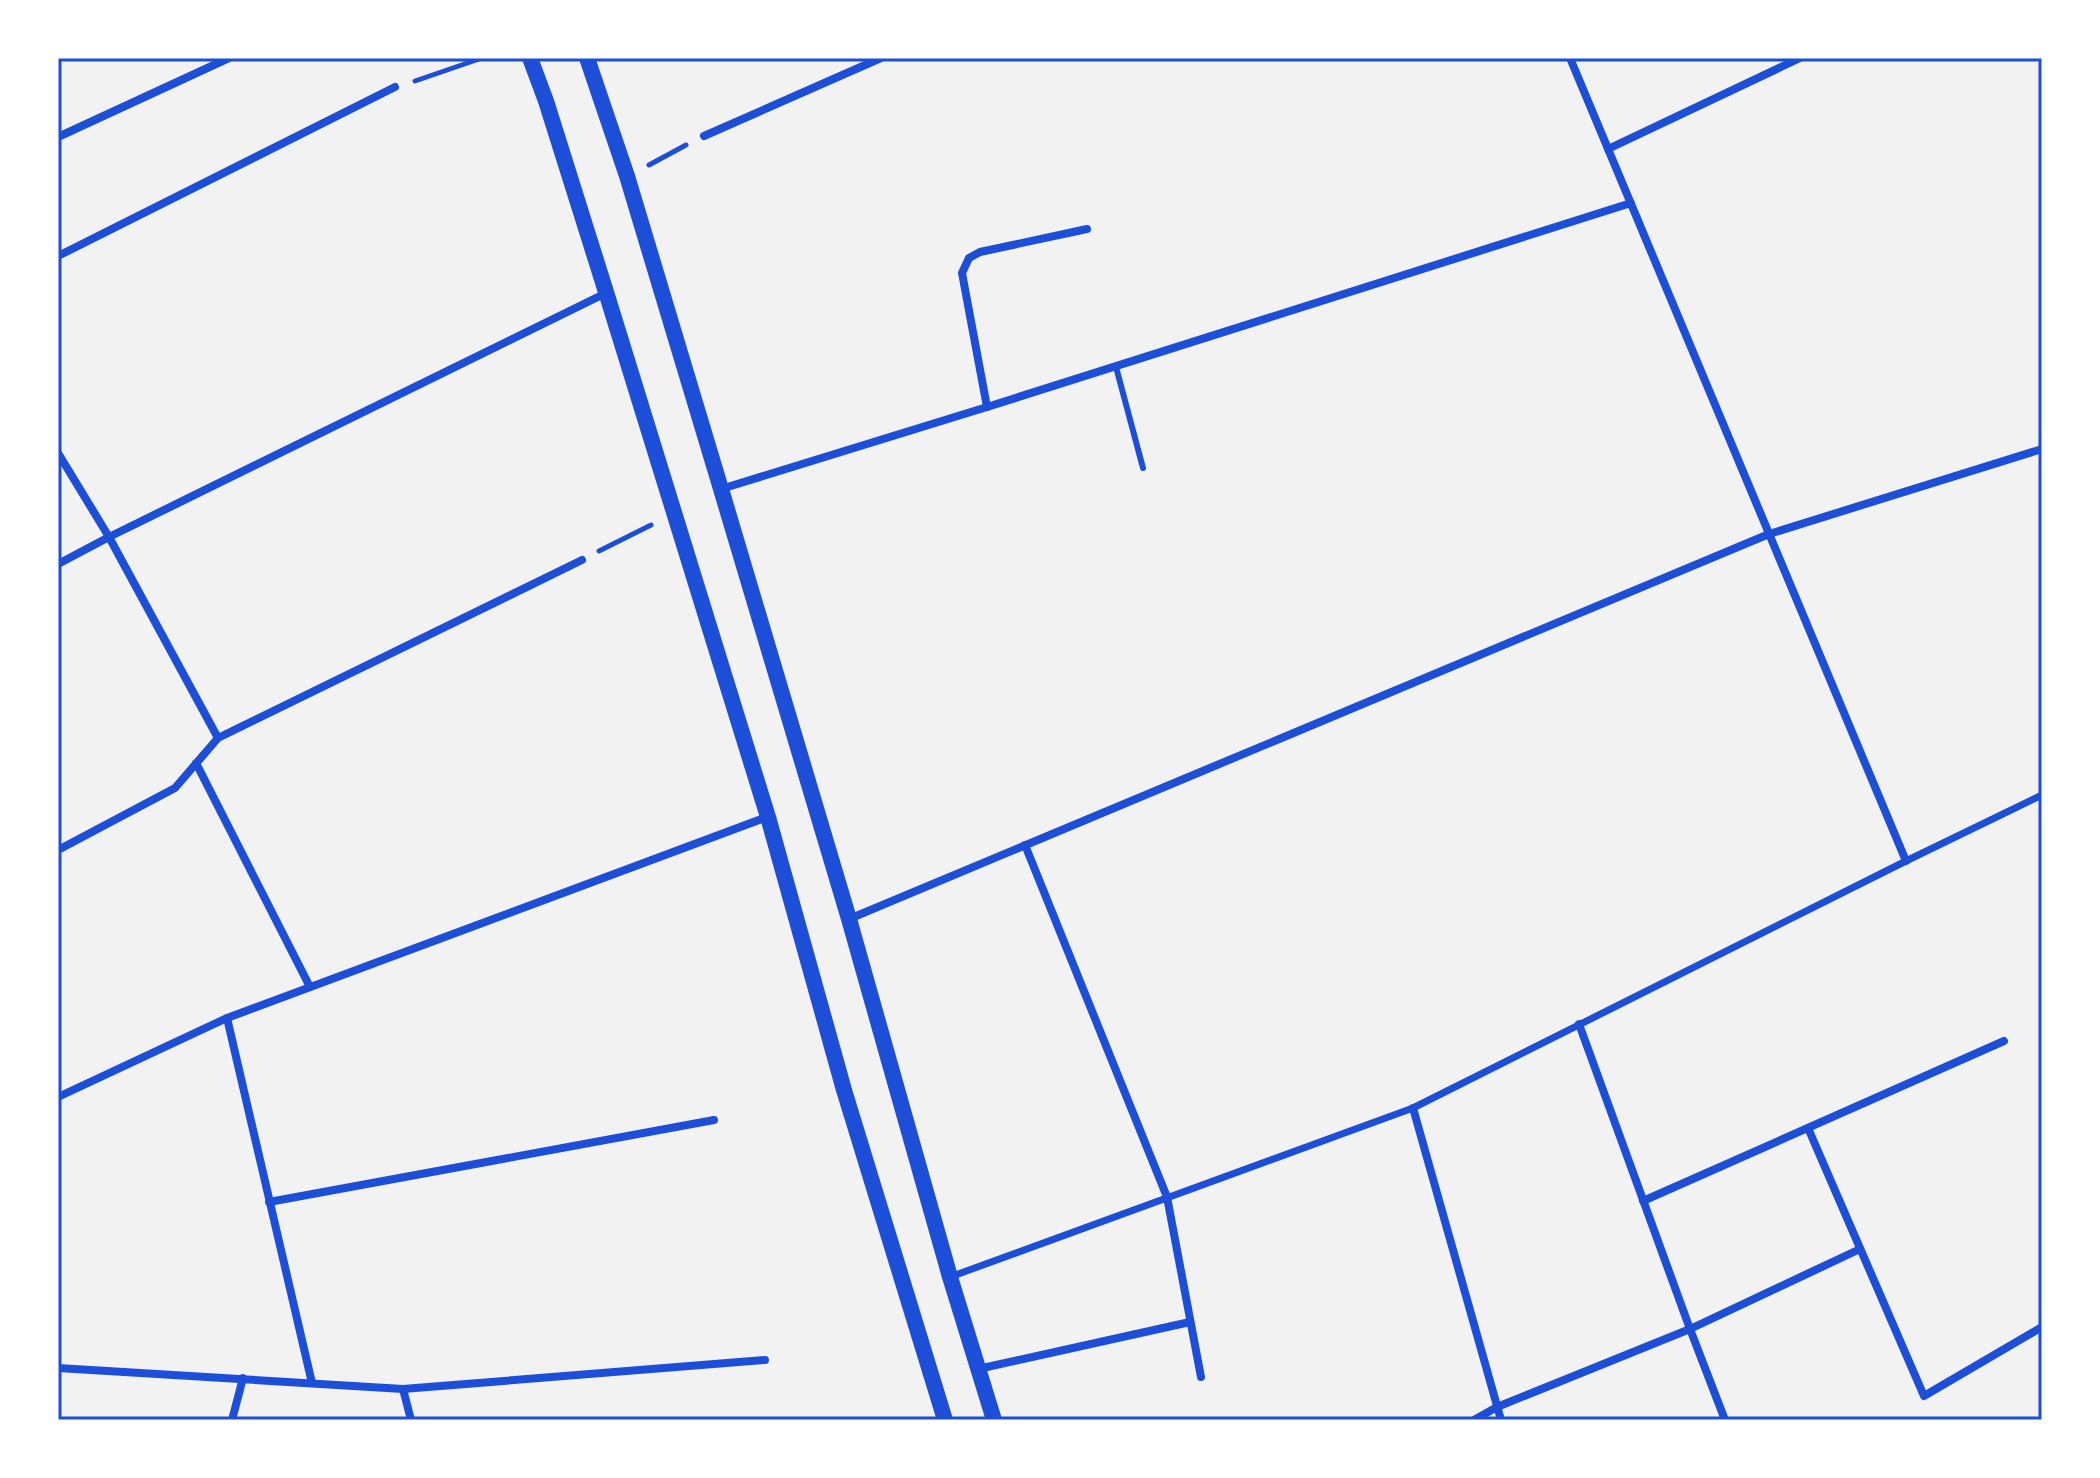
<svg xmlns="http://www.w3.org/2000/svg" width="2100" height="1478" viewBox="0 0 2100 1478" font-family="'Exo 2',sans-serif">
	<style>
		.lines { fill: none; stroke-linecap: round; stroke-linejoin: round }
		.path { stroke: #1d4ed8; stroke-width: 5 }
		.service { stroke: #1d4ed8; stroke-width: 6 }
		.pedestrian { stroke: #1d4ed8; stroke-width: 7 }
		.minor { stroke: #1d4ed8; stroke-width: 8 }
		.secondary { stroke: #1d4ed8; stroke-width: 16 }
		.neatline { fill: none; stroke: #1d4ed8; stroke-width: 3 }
	</style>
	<rect width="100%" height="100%" fill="#f2f2f2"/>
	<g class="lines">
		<g class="path">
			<path d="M415 81 482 58"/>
			<path d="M649 165 686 145"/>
			<path d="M599 551 651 525"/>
		</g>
		<path class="service" d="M1116 367 1143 468"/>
		<path class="pedestrian" d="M950 1277 1413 1108 1906 861 2042 795"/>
		<g class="minor">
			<path d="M1570 58 1906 861"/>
			<path d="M704 136 881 58"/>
			<path d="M58 137 229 58"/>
			<path d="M1608 149 1800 58"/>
			<path d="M58 256 395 87"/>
			<path d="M987 407 962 273 969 258 980 252 1087 229"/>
			<path d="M58 453 109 537 218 738"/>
			<path d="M721 489 987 407 1631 203"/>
			<path d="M58 564 109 537 606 293"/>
			<path d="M196 763 310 987"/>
			<path d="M1025 845 1167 1197 1201 1377"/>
			<path d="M58 850 175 788 218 738 582 560"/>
			<path d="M849 919 1769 534 2042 449"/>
			<path d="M227 1018 312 1383"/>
			<path d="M1579 1024 1690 1329 1725 1420"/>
			<path d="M58 1097 227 1018 767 817"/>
			<path d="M1413 1108 1501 1420"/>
			<path d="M1808 1128 1924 1396 2042 1327"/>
			<path d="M1643 1201 2004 1041"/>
			<path d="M269 1202 714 1120"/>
			<path d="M58 1368 403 1389 765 1360"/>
			<path d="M978 1369 1190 1322"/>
			<path d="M403 1389 411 1420"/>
			<path d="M232 1420 243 1378"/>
			<path d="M1474 1420 1497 1407 1690 1329 1860 1249"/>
		</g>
		<g class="secondary">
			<path d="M530 58 546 101 606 292 768 817 844 1090 945 1420"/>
			<path d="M587 58 627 176 721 489 849 919 950 1277 994 1420"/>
		</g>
	</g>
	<rect width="2100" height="1478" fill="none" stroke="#ffffff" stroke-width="120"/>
	<rect x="60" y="60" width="1980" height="1358" class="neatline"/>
</svg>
